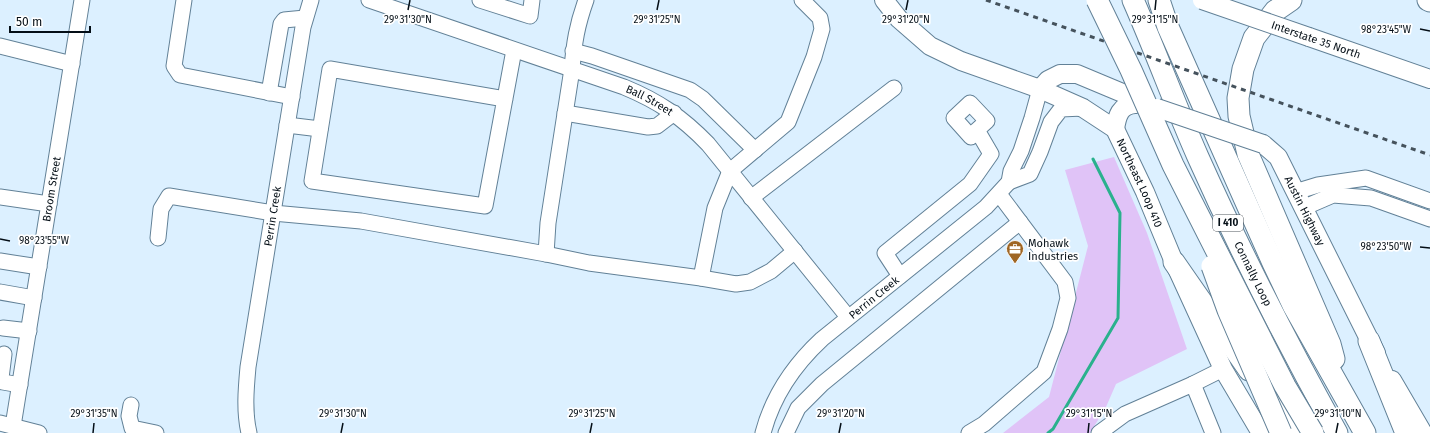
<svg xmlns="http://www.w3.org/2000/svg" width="1430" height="433" viewBox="0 0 1430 433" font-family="'Fira Sans',sans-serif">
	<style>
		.grass { fill: #e0c3f7 }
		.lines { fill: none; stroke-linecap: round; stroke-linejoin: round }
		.stream { stroke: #2ab18d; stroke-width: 3 }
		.minor-casing { stroke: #628197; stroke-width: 17 }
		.major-casing { stroke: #628197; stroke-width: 20 }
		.highway-casing { stroke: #628197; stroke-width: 23 }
		.minor { stroke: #fff; stroke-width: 15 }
		.major { stroke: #fff; stroke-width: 18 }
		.highway { stroke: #fff; stroke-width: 21 }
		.rail { stroke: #45525c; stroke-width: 3; stroke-dasharray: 5 5; stroke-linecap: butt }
		.major-bridge-casing { stroke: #628197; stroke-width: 20; stroke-linecap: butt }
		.highway-bridge-casing { stroke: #628197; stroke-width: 23; stroke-linecap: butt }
		.major-bridge { stroke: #fff; stroke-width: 18 }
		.highway-bridge { stroke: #fff; stroke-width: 21 }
		.ticks { fill: none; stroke: #040e16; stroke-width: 1.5 }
		.labels { text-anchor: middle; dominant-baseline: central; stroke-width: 3.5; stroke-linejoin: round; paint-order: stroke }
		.shield { fill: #fff; stroke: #4f565c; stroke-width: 1 }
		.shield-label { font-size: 10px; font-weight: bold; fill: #040e16 }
		.street-label { font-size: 11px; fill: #040e16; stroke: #fff }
		.poi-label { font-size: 11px; fill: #040e16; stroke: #fff; text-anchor: start }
		.ticks-label { font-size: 10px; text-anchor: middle; fill: #040e16; stroke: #fff; stroke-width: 3.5; stroke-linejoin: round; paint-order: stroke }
	</style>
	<rect width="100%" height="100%" fill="#dcf0ff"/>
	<path class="grass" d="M1114 157 1147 233 1187 349 1116 384 1106 407 1090 433H1003L1049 397 1088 246 1065 170Z"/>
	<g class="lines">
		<path class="stream" d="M1048 433 1053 429 1118 318 1120 213 1093 159"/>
		<defs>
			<g id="minor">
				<path d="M184 0 174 66 180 75 292 97"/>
				<path id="s1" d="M369 0 624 87C658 101 682 117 708 144L848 317"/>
				<path d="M480 0 530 16 532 0"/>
				<path d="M0 46 72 64"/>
				<path d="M573 51 592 56 690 90 703 99 755 150"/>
				<path d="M269 93 281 24 284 20 305 18"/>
				<path d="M505 99 330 69 312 181 485 206 514 50"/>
				<path d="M565 113 648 127 657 126 674 113"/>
				<path d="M287 125 320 129"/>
				<path d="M1009 182 1030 174 1040 152 1051 122 1061 109 1083 108"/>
				<path d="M1295 192 1318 185 1366 178 1430 201"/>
				<path d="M0 197 49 204"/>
				<path d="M751 198 894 88"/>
				<path d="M1303 208 1333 195 1371 198 1430 219"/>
				<path d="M158 238 161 209 169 196 273 213 361 221 546 254 589 263 701 278 736 284 750 282 771 271 795 251"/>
				<path d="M546 254 548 223 572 69C574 43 577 25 586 0"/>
				<path d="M0 261 39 267"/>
				<path d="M900 276 885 253 970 184 991 154 977 130 987 121 970 103 954 118 971 137 977 130"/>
				<path d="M701 278 715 208 730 171 788 122 814 57 822 29 820 18 802 0"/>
				<path d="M0 292 34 298"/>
				<path d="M3 328 29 331"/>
				<path d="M4 354 1 378 3 382 20 385"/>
				<path d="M1193 384 1223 369"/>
				<path d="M131 405 129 416 132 428 156 433"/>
				<path d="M0 423 39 433"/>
				<path id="s2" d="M13 426 82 0"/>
				<path id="s3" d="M249 433C244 411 246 389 248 367L303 27 311 0"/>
				<path id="s4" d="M763 433C773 395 794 365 822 339L986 207 1009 182 1011 171 1021 151 1032 118 1040 89"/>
				<path d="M786 433 798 408 822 384 1020 222"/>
				<path d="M969 433 984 424 1044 372 1060 329 1068 298 1065 282 999 194"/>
				<path d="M1099 433 1125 414 1193 384 1213 433"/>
			</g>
			<g id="major">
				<path id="s5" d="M884 0 899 19 930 46 961 61 1040 89 1083 108 1115 129 1145 192 1174 262 1223 369 1261 433"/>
				<path d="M1309 37 1430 79"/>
				<path d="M1040 89 1048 80 1060 74H1077L1144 102"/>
				<path d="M1115 129C1117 116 1120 105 1135 104 1139 103 1143 102 1147 104"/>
				<path id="s6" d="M1263 144 1278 157 1376 353"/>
				<path d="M1392 380 1423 433"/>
			</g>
			<g id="highway">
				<path id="s7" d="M1133 0C1156 52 1175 105 1198 157 1240 251 1287 343 1337 433"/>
				<path d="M1159 0 1168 27 1273 263 1293 305 1365 433"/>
				<path d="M1291 0 1275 11 1254 38 1243 69 1238 98 1239 116 1248 154 1330 344 1334 359"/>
				<path d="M1428 0 1430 1"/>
				<path d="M1174 262 1249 370"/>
				<path d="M1369 341 1406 433"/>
				<path d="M1282 393 1298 433"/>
			</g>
		</defs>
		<use href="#minor" class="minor-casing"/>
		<use href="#major" class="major-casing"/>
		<use href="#highway" class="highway-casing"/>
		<use href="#minor" class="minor"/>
		<use href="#major" class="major"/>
		<use href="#highway" class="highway"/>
		<path class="rail" d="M986 0 1430 155"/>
		<defs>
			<g id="major-bridge">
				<path d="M1202 0 1309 37"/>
				<path d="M1157 108 1263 144"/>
			</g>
			<g id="highway-bridge">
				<path d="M1097 0 1131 70 1173 165 1285 386 1313 433"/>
				<path d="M1212 266 1228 310 1281 433"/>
			</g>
		</defs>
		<use href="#major-bridge" class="major-bridge-casing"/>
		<use href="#highway-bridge" class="highway-bridge-casing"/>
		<use href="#major-bridge" class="major-bridge"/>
		<use href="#highway-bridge" class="highway-bridge"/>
	</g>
	<path class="ticks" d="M408 10 410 0M657 10 659 0M906 10 908 0M1155 10 1156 0M1420 29 1430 31M0 239 10 241M1420 247 1430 248M93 433 94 423M341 433 343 423M590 433 592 423M839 433 841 423M1088 433 1089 423M1336 433 1338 423"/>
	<defs>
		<symbol id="office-pin" viewBox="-11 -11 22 30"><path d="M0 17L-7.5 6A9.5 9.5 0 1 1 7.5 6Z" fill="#9f6624" stroke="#fff"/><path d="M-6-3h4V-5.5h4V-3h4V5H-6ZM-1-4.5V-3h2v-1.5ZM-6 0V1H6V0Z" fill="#fff"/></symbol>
	</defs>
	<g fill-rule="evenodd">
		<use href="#office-pin" x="1005" y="239" width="20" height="27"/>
	</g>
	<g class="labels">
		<rect class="shield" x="1213" y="215" width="30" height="16" rx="3"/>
		<g class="shield-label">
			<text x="1228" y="223">I 410</text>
		</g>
		<g class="street-label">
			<text transform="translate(1316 40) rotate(19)">Interstate 35 North</text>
			<text stroke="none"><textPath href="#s1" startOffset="298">Ball Street</textPath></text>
			<text stroke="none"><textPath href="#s5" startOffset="328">Northeast Loop 410</textPath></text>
			<text stroke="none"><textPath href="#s2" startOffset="240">Broom Street</textPath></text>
			<text stroke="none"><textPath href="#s6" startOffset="80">Austin Highway</textPath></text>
			<text stroke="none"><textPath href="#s3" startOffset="219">Perrin Creek</textPath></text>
			<text stroke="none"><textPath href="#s7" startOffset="299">Connally Loop</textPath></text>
			<text stroke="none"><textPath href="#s4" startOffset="179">Perrin Creek</textPath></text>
		</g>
		<g class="poi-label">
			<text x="1028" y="243">Mohawk<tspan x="1028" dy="13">Industries</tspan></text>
		</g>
	</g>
	<g class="ticks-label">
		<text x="408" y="23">29°31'30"N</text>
		<text x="657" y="23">29°31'25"N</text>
		<text x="906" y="23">29°31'20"N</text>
		<text x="1155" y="23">29°31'15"N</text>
		<text x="1386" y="33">98°23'45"W</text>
		<text x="44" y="244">98°23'55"W</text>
		<text x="1386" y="250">98°23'50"W</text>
		<text x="94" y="417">29°31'35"N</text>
		<text x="343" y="417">29°31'30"N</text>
		<text x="592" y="417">29°31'25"N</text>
		<text x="841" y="417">29°31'20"N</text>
		<text x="1089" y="417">29°31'15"N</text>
		<text x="1338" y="417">29°31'10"N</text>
	</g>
	<path d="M10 26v6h80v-6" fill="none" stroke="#040e16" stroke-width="2"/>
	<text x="16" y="26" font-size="12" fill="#040e16" stroke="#ffffff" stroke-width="3" paint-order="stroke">50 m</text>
</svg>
